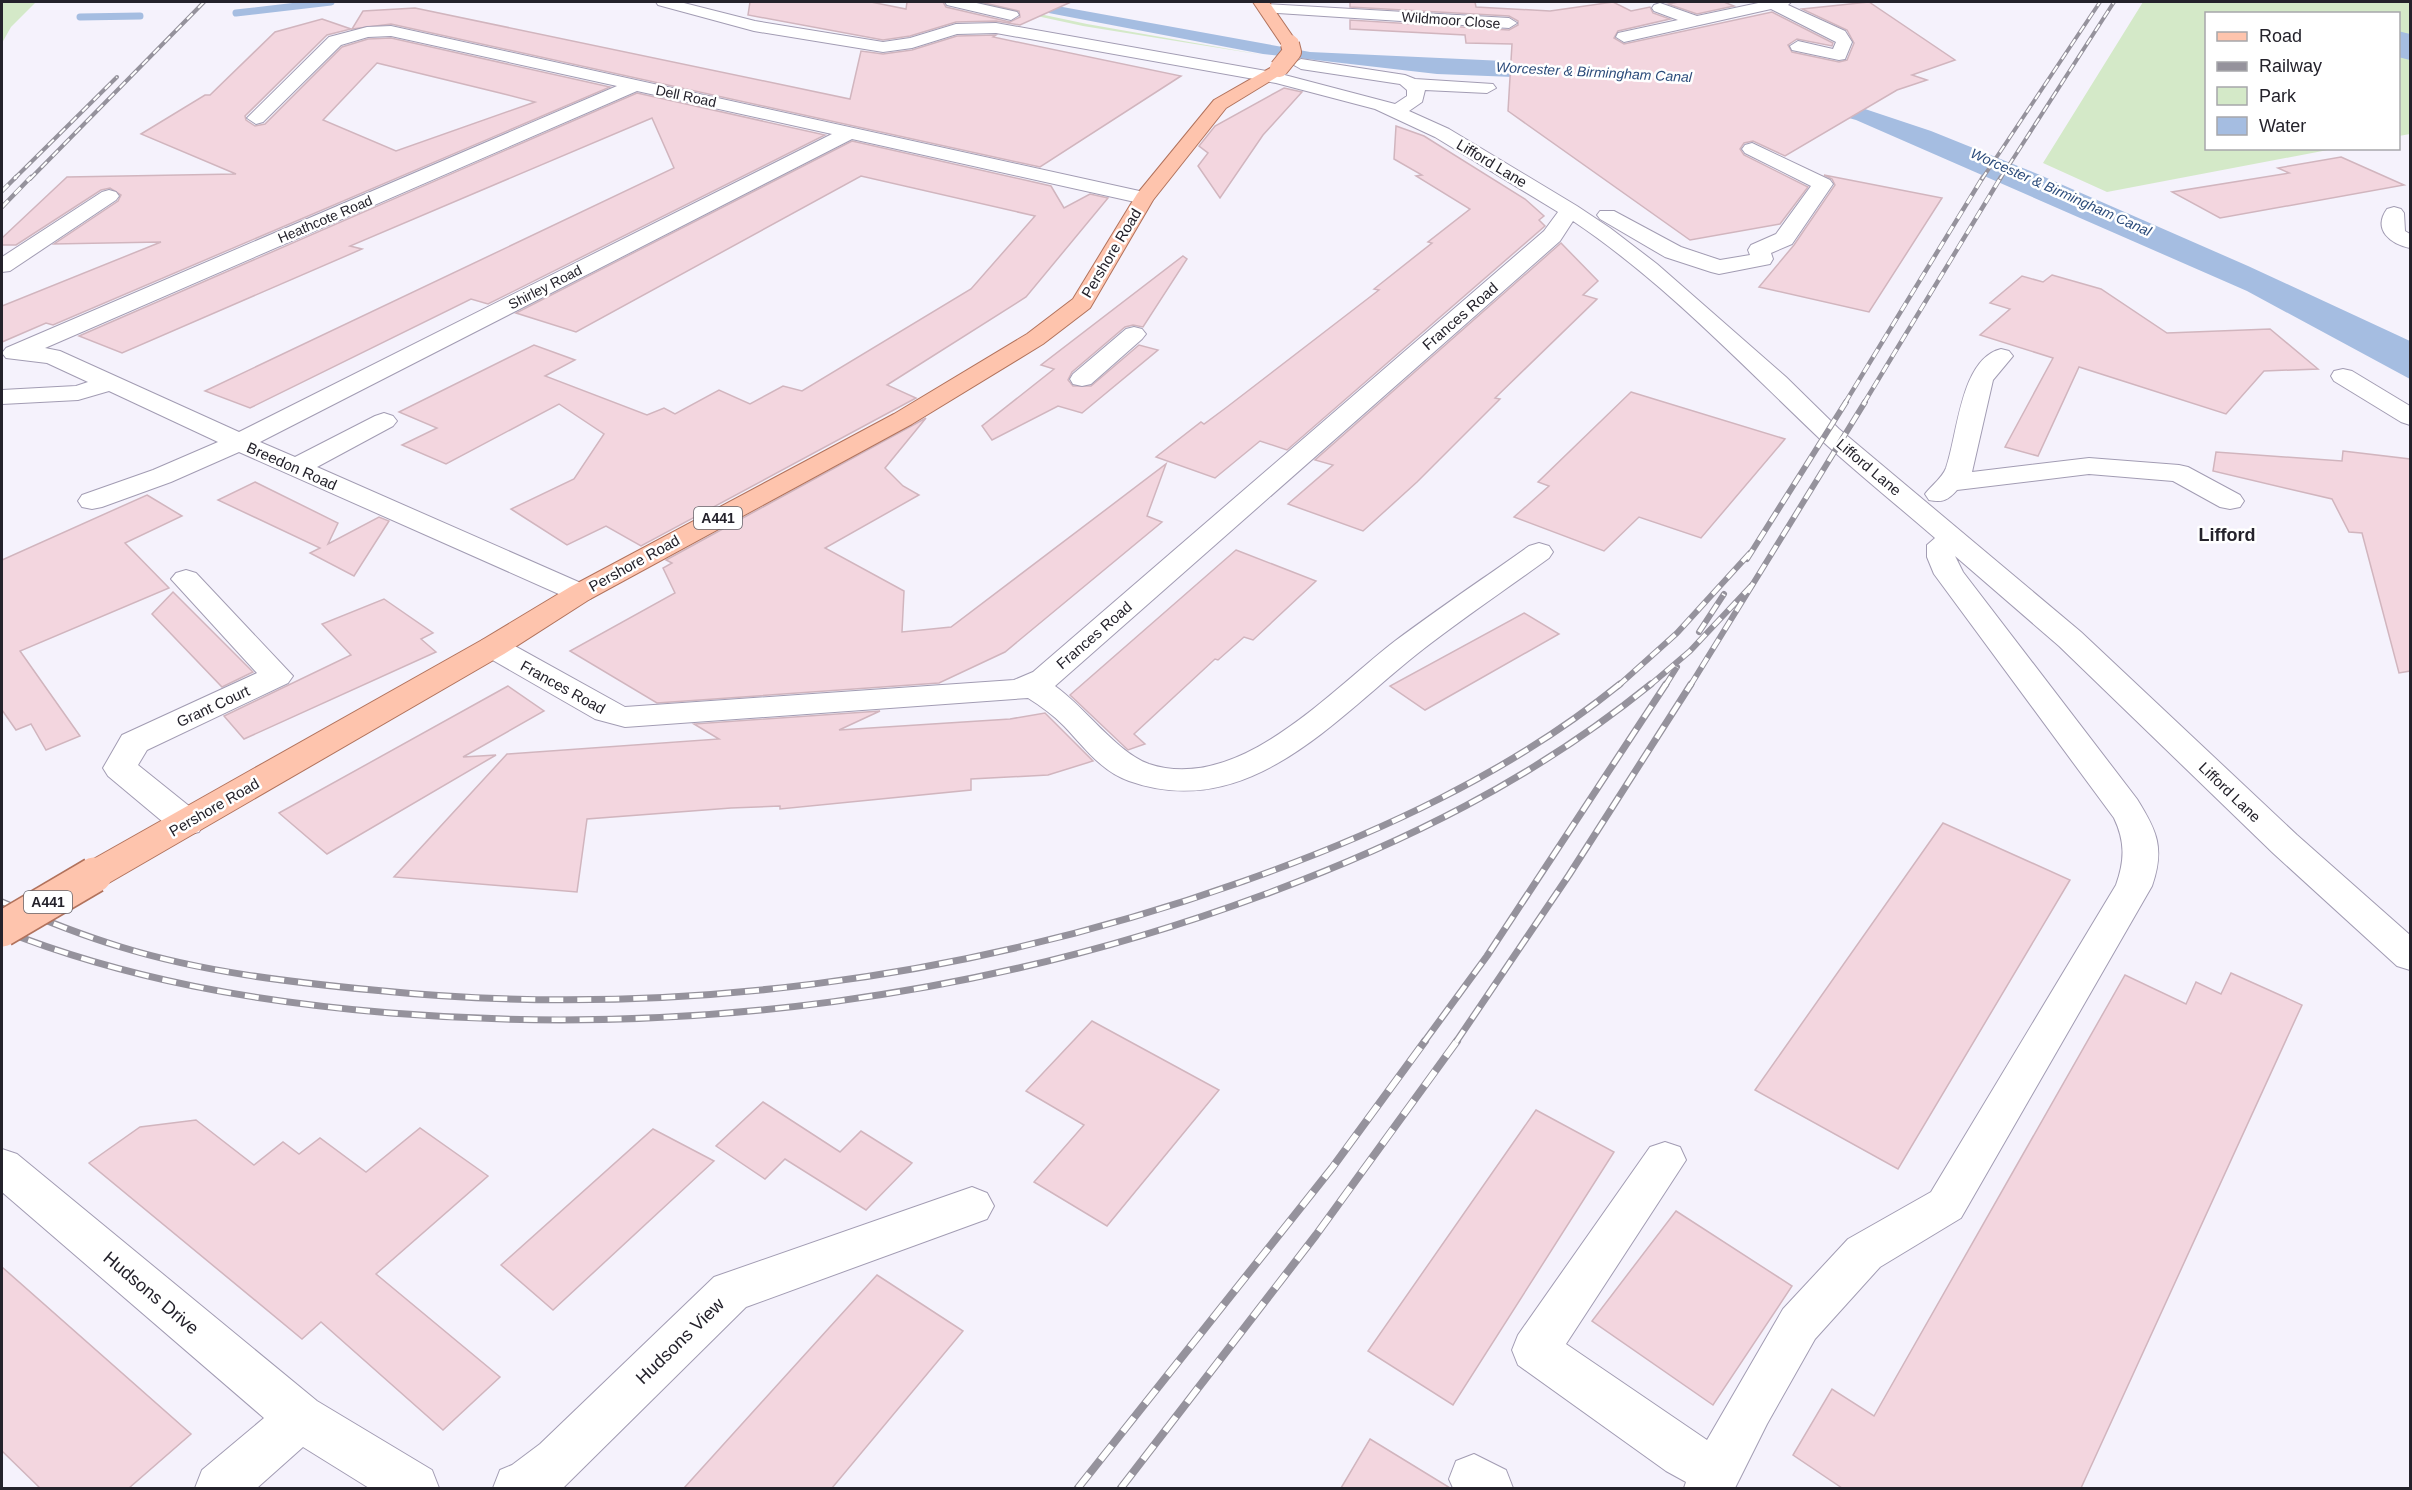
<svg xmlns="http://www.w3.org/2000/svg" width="2412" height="1490" viewBox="0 0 2412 1490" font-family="Arial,sans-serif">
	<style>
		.green { fill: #d4e9c8 }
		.water { fill: #a5bde1 }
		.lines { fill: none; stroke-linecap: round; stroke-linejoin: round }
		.stream { stroke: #a5bde1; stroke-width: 7 }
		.river { fill: #a5bde1; fill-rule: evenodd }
		.building { fill: #f3d6df; stroke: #d1b5be; stroke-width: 1.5; fill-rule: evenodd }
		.minor-casing { stroke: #a29cb3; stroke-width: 2 }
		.major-casing { stroke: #b1725c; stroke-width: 2 }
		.minor { fill: #fff; fill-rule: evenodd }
		.major { fill: #fec4ad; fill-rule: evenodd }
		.rail-far4-casing { stroke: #95929c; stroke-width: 4 }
		.rail-far3-casing { stroke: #95929c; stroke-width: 4.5 }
		.rail-far2-casing { stroke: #95929c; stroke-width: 6 }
		.rail-far1-casing { stroke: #95929c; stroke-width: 7 }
		.rail-casing { stroke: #95929c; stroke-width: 8 }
		.rail-far4 { stroke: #fff; stroke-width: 2; stroke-dasharray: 8; stroke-linecap: butt }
		.rail-far3 { stroke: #fff; stroke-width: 3; stroke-dasharray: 9; stroke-linecap: butt }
		.rail-far2 { stroke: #fff; stroke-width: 4; stroke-dasharray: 11; stroke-linecap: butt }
		.rail-far1 { stroke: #fff; stroke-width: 4.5; stroke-dasharray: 14; stroke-linecap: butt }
		.rail { stroke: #fff; stroke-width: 6; stroke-dasharray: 18; stroke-linecap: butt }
		.major-bridge-far1-casing { stroke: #b1725c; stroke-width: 20; stroke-linecap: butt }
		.major-bridge-casing { stroke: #b1725c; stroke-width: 38; stroke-linecap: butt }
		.major-bridge-far1 { stroke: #fec4ad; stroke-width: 18 }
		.major-bridge { stroke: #fec4ad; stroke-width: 35 }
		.labels { text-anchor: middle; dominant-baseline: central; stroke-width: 5; stroke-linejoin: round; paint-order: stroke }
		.far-street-label { font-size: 14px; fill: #24222b; stroke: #fff }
		.far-water-label { font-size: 14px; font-style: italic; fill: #2c4c7b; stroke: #fff }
		.shield { fill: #fff; stroke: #66646b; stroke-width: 1.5 }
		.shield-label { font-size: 14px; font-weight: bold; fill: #24222b }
		.street-label { font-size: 15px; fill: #24222b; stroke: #fff }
		.quarter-label { font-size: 18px; font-weight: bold; fill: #24222b; stroke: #fff }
		.near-street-label { font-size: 18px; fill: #24222b; stroke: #fff }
	</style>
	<rect width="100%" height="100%" fill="#f5f2fc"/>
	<g class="green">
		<path d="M2 2H36L11 27 2 43Z"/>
		<path d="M972 2H982L1087 24 1263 55 1083 26Z"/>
		<path d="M2143 2H2410V134L2399 136 2398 14H2206V148L2333 149 2107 192 2043 163Z"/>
	</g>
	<path class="water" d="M991 2H1035L1310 52 1701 70 1844 102 1931 131 2040 175 2248 266 2410 341V379L2247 291 1856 120 1792 102 1614 81 1437 74 1263 54Z"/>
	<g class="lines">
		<g class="stream">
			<path d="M236 13 331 2"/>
			<path d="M80 17 140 16"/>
		</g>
		<path class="river" d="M2398 31 2410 34V60L2398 57Z"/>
	</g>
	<g class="building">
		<path d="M750 2H871L906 9 907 2H943L946 7 1010 22 1020 17 1019 11 980 2H1071L1020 25 996 21 956 22 910 36 883 40 748 15Z"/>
		<path d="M1350 2H1475L1476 7 1550 11 1613 2 1631 11 1650 7 1653 13 1670 19 1618 31 1614 38 1624 44 1772 12 1833 43 1832 46 1797 39 1788 45 1792 52 1839 62 1847 60 1854 43 1847 30 1802 9 1869 2 1955 60 1912 75 1927 80 1897 90 1785 156 1753 141 1744 143 1740 149 1744 155 1808 187 1780 224 1690 240 1508 111 1512 44 1466 43 1465 35 1350 29V20L1509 30 1518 25V21L1509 16 1350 7Z"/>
		<path d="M1679 2H1724L1734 6 1697 14 1668 4Z"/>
		<path d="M415 8 850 99 861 51 883 54 912 50 957 36 996 35 993 37 1181 76 1040 167 391 24 352 29 363 11Z"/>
		<path d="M322 19 351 29 327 35 245 116 246 120 255 126 265 124 342 47 368 39 391 38 610 87 53 325 46 323 2 342V306L161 242 54 244 118 201 121 195 110 188 101 190 16 245H2V238L67 177 236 174 141 134 205 95H210L275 32ZM377 63 500 93 535 102 396 151 323 120Z"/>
		<path d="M1284 88 1302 92 1263 135 1220 198 1198 166 1208 153 1199 146 1215 126Z"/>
		<path d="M637 93 825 135 488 304 471 299 250 408 205 391 674 168 652 118 350 246 362 249 122 353 79 336Z"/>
		<path d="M1396 126 1424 136 1525 199 1544 216 1539 220 1545 226 1287 450 1260 441 1215 478 1156 457 1201 422 1204 424 1227 407 1379 290 1374 289 1432 243 1428 242 1470 209 1416 176 1422 175 1394 159Z"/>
		<path d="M852 141 1051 186 1064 208 1090 194 1108 198 1026 297 887 385 916 398 641 546 606 526 567 545 511 509 574 479 604 434 559 404 446 464 402 445 437 428 399 412 534 345 575 360 545 376 647 415 664 408 675 414 719 390 750 404 783 386 802 391 971 289 1035 216 861 176 576 332 516 313Z"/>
		<path d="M2341 157 2404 185 2220 218 2172 192 2289 173 2278 168Z"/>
		<path d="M1824 175 1942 198 1869 312 1759 287 1794 245 1835 185 1832 179Z"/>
		<path d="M1561 243 1598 281 1583 295 1597 299 1495 398 1500 399 1417 482 1363 531 1288 504 1333 465 1315 460Z"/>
		<path d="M1183 256 1187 259 1143 327 1133 325 1125 327 1072 372 1068 380 1073 386H1091L1139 345 1158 350 1082 413 1058 406 992 440 982 426 1054 369 1041 365Z"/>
		<path d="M2052 275 2101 289 2167 333 2270 329 2318 369 2264 371 2226 414 2079 367 2038 456 2005 447 2053 358 1980 335 2010 309 1990 303 2022 276 2043 282Z"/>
		<path d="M1631 392 1785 439 1701 538 1639 517 1604 551 1514 517 1549 486 1538 482Z"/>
		<path d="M926 418 885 468 903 486 919 495 825 548 904 591 902 632 951 627 1166 464 1147 516 1162 522 1005 652 939 683 657 703 570 651 675 593 663 568 672 563 666 560Z"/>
		<path d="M2343 451 2410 459V671L2399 673 2362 533 2349 532 2332 499 2213 471 2216 452 2342 461Z"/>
		<path d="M255 482 338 523 328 544 379 517 389 521 354 576 310 553 320 548 218 500Z"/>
		<path d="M147 495 182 516 125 543 169 588 20 651 80 736 46 750 31 724 16 730 2 710V560Z"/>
		<path d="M1236 550 1316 581 1253 640 1244 637 1218 660 1215 659 1134 734 1145 744 1128 750 1070 695Z"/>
		<path d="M173 592 253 672 222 687 152 614Z"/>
		<path d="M384 599 433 633 421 639 436 652 244 739 224 716 351 655 322 624Z"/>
		<path d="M1524 613 1559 634 1425 710 1390 686Z"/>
		<path d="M508 686 544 711 463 757 496 755 327 854 279 813Z"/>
		<path d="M880 711 839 730 1010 719 1045 713 1093 761 1048 775 971 779V790L780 809V806L731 808 587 819 577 892 394 877 507 754 719 739 694 724Z"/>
		<path d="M1943 823 2070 880 1898 1169 1755 1090Z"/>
		<path d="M2231 973 2302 1005 2081 1488H1842L1793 1455 1832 1389 1874 1416 2125 975 2186 1004 2196 982 2221 994Z"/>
		<path d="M1092 1021 1219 1090 1107 1226 1034 1182 1084 1125 1026 1091Z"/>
		<path d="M763 1102 840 1152 861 1131 912 1163 866 1210 785 1159 765 1179 716 1146Z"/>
		<path d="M1536 1110 1614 1152 1453 1405 1368 1351Z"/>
		<path d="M196 1120 254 1165 283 1142 299 1154 320 1138 366 1172 420 1128 488 1176 376 1274 500 1377 443 1430 321 1322 302 1339 89 1163 140 1127Z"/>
		<path d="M653 1129 714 1161 553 1310 501 1265Z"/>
		<path d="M1676 1211 1792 1286 1713 1405 1592 1321Z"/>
		<path d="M2 1267 191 1434 129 1488H40L2 1451Z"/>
		<path d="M877 1275 963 1331 832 1488H684Z"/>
		<path d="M1370 1439 1450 1488H1451H1341Z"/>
	</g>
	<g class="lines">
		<defs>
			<g id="minor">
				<path d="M656 2H680L755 21 883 42 910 38 956 24 996 23 1277 73 1395 104 1407 96V90L1400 84 1301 69 1292 64 1301 59 1405 75 1415 79 1493 84 1496 88 1487 93 1425 90 1422 102 1409 111 1449 129 1577 206 1610 228 1657 264 1786 377 1839 429 2081 632 2297 835 2410 935V970L2397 966 2273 853 2059 646 1955 556 1963 572 2137 799C2157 831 2165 848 2152 886L1961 1218 1880 1267 1815 1339 1767 1424 1735 1488H1684L1686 1482 1666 1471 1518 1365 1512 1350 1518 1335 1650 1147 1665 1142 1680 1147 1686 1160 1566 1344 1707 1440 1783 1309 1848 1239 1931 1192 2116 885C2125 860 2125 841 2114 818L1934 574 1927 557V545L1935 538C1897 505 1857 473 1820 439 1741 364 1664 282 1573 221L1560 241 1055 686C1085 707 1116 752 1149 764 1239 794 1331 690 1395 641 1439 608 1484 578 1529 546L1539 543 1549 546 1553 552 1549 558C1505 590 1459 621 1417 654 1334 720 1248 823 1129 781 1101 771 1084 747 1064 726 1053 715 1041 706 1028 698L625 727 595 719 482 654 478 647 482 640 493 638 504 640 625 707 1014 680 1033 672 1544 231 1558 212 1435 137 1375 109 1276 83 996 33 957 34 912 48 883 52 754 31 658 5Z"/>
				<path d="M945 2H972L1017 12 1019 15 1011 20 947 5Z"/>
				<path d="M1763 2H1791L1788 5 1845 31 1852 42 1845 59 1839 60 1792 50 1790 46 1798 41 1833 49 1836 42 1771 9 1624 42 1616 37 1618 33 1678 20 1654 11 1652 8 1654 5 1660 3 1697 16Z"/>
				<path d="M1267 4 1509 18 1517 23 1509 28 1261 12 1259 9 1261 6Z"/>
				<path d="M391 26 1144 192 1151 194 1154 198 1151 202 1144 204 852 139 260 442 295 457 375 416 384 413 393 416 397 421 393 426 317 467 590 587 595 593 590 599 580 602 570 599 239 452 171 482 102 507 92 509 82 507 78 501 82 495 153 470 218 442 109 391 78 400 2 404V390L76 386 88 382 47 363 6 358 2 353 6 348 617 86 391 36 368 37 341 45 263 122 256 124 247 118 329 37 367 27ZM637 91 832 134 239 432 60 351 45 348Z"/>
				<path d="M1752 143 1830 180 1833 184 1792 244 1771 253 1773 259 1770 264 1719 274 1711 272 1665 257 1600 219 1597 215 1600 211H1614L1681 247 1720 260 1750 255 1748 250 1751 245 1776 234 1811 186 1745 153 1742 149 1745 145Z"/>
				<path d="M109 190 116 192 119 196 116 200 10 271 2 272V257L102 192Z"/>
				<path d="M2394 207 2401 209 2404 213 2405 231 2410 234V248C2391 244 2372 230 2387 209Z"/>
				<path d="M1134 327 1142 329 1146 334 1142 339 1091 384 1082 386 1073 384 1070 379 1073 374 1126 329Z"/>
				<path d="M2001 349 2009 351 2013 356 1993 380 1972 472 2089 458 2179 465 2188 467 2240 495 2244 501 2240 507 2230 509 2220 507 2173 481 2089 474 1957 490C1948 500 1943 503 1929 500L1925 494C1931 486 1942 478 1946 468 1958 435 1960 359 2001 349Z"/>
				<path d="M2343 369 2352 371 2410 406V425L2401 422 2334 381 2331 376 2334 371Z"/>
				<path d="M186 570 196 573 293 676 288 683 147 750 138 765 199 814 204 823 199 832 187 835 175 832 108 776 103 768 122 735 257 673 171 579 176 573Z"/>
				<path d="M2 1149 17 1154 317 1401 432 1470 439 1488H369L303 1447 257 1488H195L202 1470 264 1418 2 1192Z"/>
				<path d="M972 1187 987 1193 994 1206 987 1219 746 1307 563 1488H493L500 1470 512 1465 540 1444 714 1277Z"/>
				<path d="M1474 1454 1506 1470 1513 1488H1453L1449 1479 1456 1461Z"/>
			</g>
			<g id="major">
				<path d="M1253 2H1269L1298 44 1296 48H1284Z"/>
				<path d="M1279 63 1285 64 1288 68 1285 72 1226 108 1153 200 1090 308 1043 344 912 424 590 599 504 654 107 884 94 888 81 884 76 875 81 866 482 640 570 587 894 414 1027 334 1073 299 1137 194 1214 100Z"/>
			</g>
		</defs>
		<use href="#minor" class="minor-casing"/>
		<use href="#major" class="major-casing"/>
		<use href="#minor" class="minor"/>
		<use href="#major" class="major"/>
		<defs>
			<g id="rail-far4">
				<path d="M14 179 117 77"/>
				<path d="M30 179 204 2"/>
				<path d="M1982 179 2100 2"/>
				<path d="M2000 179 2114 2"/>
			</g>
			<g id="rail-far3">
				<path d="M2 191 16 177"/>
				<path d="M2 207 31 177"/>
				<path d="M1845 403 1983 177"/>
				<path d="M1864 403 2001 177"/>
			</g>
			<g id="rail-far2">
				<path d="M1747 559 1846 402"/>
				<path d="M1699 632 1724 594"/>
				<path d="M1618 686 1677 633 1750 553"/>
				<path d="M1649 686 1690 651 1752 585"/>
				<path d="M1665 686 1677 667"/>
				<path d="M1690 686 1865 402"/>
			</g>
			<g id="rail-far1">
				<path d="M2 902C41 919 81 935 121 947 202 972 289 982 373 990 668 1020 965 980 1244 881 1377 834 1510 773 1620 684"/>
				<path d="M2 930C127 980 258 1002 391 1013 687 1037 985 998 1263 895 1404 843 1534 779 1651 684"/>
				<path d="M1424 1042 1487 956 1666 684"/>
				<path d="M1456 1042 1569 875 1691 684"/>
			</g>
			<g id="rail">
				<path d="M1078 1488 1332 1168 1425 1041"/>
				<path d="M1121 1488 1316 1235 1457 1041"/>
			</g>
		</defs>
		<use href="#rail-far4" class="rail-far4-casing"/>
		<use href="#rail-far3" class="rail-far3-casing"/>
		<use href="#rail-far2" class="rail-far2-casing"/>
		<use href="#rail-far1" class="rail-far1-casing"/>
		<use href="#rail" class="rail-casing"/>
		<use href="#rail-far4" class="rail-far4"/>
		<use href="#rail-far3" class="rail-far3"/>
		<use href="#rail-far2" class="rail-far2"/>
		<use href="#rail-far1" class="rail-far1"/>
		<use href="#rail" class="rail"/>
		<defs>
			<path id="major-bridge-far1" d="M1279 68 1292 52 1290 44"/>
			<path id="major-bridge" d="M2 929 94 875"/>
		</defs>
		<use href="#major-bridge-far1" class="major-bridge-far1-casing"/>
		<use href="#major-bridge" class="major-bridge-casing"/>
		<use href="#major-bridge-far1" class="major-bridge-far1"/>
		<use href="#major-bridge" class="major-bridge"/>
	</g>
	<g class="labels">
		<g class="far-street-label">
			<text transform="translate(1451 20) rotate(4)">Wildmoor Close</text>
			<text transform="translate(686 96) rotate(12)">Dell Road</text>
			<text transform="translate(325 219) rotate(-23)">Heathcote Road</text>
			<text transform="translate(545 287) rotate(-27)">Shirley Road</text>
		</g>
		<g class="far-water-label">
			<text transform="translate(1594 72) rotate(3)">Worcester &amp; Birmingham Canal</text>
			<text transform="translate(2061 192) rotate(24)">Worcester &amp; Birmingham Canal</text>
		</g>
		<g class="shield">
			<rect x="694" y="507" width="48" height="22" rx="4.5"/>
			<rect x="24" y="891" width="48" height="22" rx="4.5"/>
		</g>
		<g class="shield-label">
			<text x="718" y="518">A441</text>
			<text x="48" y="902">A441</text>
		</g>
		<g class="street-label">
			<text transform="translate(1492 163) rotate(31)">Lifford Lane</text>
			<text transform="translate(1111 253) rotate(-59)">Pershore Road</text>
			<text transform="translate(1460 316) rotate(-41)">Frances Road</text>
			<text transform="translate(292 466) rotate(24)">Breedon Road</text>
			<text transform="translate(1869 467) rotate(40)">Lifford Lane</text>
			<text transform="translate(634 563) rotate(-29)">Pershore Road</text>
			<text transform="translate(1094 635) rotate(-41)">Frances Road</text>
			<text transform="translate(563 687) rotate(29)">Frances Road</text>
			<text transform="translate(213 706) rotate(-25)">Grant Court</text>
			<text transform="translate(2230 792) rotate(44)">Lifford Lane</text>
			<text transform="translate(214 807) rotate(-30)">Pershore Road</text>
		</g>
		<g class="quarter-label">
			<text x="2227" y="535">Lifford</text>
		</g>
		<g class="near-street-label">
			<text transform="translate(151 1293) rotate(40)">Hudsons Drive</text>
			<text transform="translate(680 1341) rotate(-44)">Hudsons View</text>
		</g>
	</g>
	<rect width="2412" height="1490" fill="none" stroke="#24222b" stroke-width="6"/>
	<rect x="2205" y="12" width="195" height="138" fill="#ffffff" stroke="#a7a7aa" stroke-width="1.5"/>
	<rect x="2217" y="32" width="30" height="9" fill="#fec4ad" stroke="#a7a7aa" stroke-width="1.5"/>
	<text x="2259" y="42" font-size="18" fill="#24222b">Road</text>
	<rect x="2217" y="62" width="30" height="9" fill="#95929c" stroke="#a7a7aa" stroke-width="1.5"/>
	<text x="2259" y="72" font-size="18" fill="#24222b">Railway</text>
	<rect x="2217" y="87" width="30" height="18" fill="#d4e9c8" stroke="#a7a7aa" stroke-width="1.5"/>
	<text x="2259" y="102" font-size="18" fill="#24222b">Park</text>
	<rect x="2217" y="117" width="30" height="18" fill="#a5bde1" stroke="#a7a7aa" stroke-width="1.5"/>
	<text x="2259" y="132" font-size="18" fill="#24222b">Water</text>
</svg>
